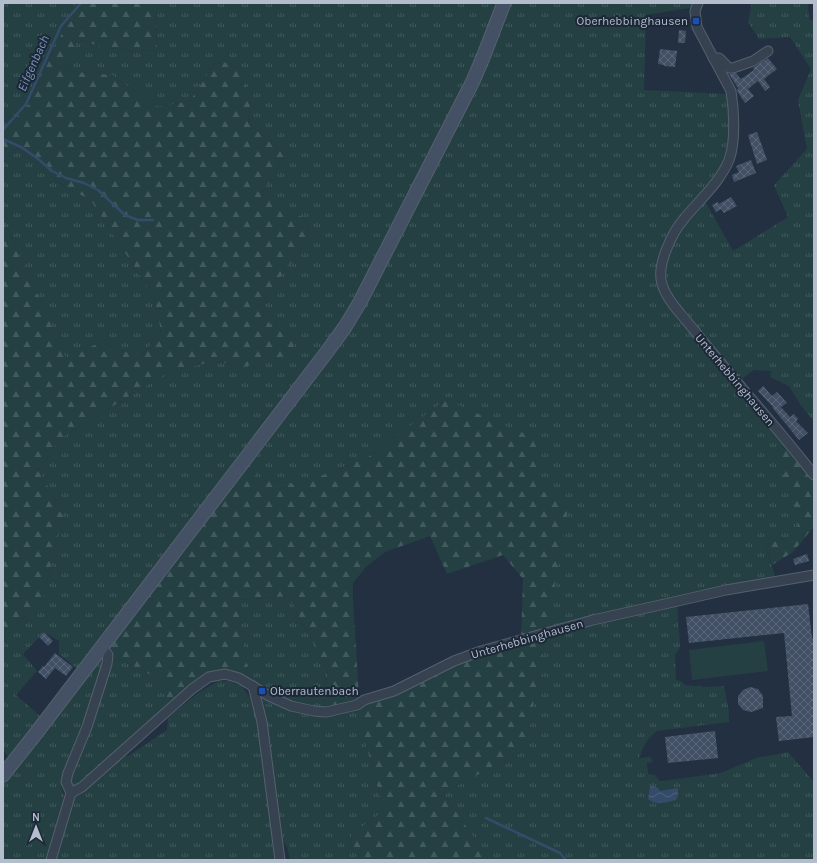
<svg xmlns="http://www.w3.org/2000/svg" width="817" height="863" viewBox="0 0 817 863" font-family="Karla,sans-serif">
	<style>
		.grass { fill: url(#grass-tufts) }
		.forest { fill: url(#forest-firs); fill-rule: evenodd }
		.pitch { fill: #244043 }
		.water { fill: url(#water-waves) }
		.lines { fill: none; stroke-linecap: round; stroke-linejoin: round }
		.stream { stroke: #344b6a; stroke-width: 2.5 }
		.building { fill: url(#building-cross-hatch) }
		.street-casing { stroke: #55606f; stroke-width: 11 }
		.secondary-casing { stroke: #55606f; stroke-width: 15 }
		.street { stroke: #374251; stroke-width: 9 }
		.secondary { stroke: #445165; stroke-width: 13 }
		.transit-dot { fill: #1a4fb4; stroke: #1c2737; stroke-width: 1.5 }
		.labels { text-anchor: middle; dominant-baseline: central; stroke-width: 4; stroke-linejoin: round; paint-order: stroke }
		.poi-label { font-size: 12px; fill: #b3bdcc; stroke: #1c2737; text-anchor: end }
		.street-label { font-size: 12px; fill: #b3bdcc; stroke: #1c2737 }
		.water-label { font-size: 13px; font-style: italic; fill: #7893b6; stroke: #1c2737 }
	</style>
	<defs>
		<pattern id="grass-tufts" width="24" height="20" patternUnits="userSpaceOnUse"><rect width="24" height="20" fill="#244043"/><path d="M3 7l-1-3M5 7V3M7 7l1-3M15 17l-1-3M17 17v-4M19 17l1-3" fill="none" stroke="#415a5d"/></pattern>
		<pattern id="forest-firs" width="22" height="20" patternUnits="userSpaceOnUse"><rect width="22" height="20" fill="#244043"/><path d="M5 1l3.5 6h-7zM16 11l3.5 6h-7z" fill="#415a5d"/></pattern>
		<pattern id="water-waves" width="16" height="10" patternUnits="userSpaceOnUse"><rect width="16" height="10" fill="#344b6a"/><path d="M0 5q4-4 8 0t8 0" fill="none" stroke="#4f637e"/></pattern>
		<pattern id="building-cross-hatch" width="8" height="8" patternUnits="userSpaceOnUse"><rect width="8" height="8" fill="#415064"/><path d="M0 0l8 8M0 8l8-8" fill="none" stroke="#5a6779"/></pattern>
	</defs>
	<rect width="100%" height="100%" fill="#223042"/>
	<g class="grass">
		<path d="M3 3H76L29 104 3 133Z"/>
		<path d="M156 3H697L695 7 646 15 644 90 727 94 731 116 729 146 719 172 699 196 687 207 679 220 657 273 714 359 788 450 780 446 798 516 797 534 765 545 776 579 545 633 536 490 446 400 368 457 300 484 257 480 250 462 81 668 75 667 59 654V641L44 632 23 654 37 671 16 695 40 716 65 686 10 760 3 750V639L43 597 63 517 39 469 61 438 170 371 217 361 243 367 295 339 270 324 260 305 308 240 309 221 262 194 285 155 248 123 251 99 216 61 190 101 158 107 112 75 65 71 77 39 102 47 134 51 157 50Z"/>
		<path d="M752 3H808L809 19 814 21V421L802 407 789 386 770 377 771 371 754 370 739 381 726 367 665 286V262L672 242 684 223 705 201 733 251 788 217 774 185 807 149 798 100 811 69 790 37 759 39 748 22Z"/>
		<path d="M17 148 67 189 90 199 154 297 161 331 143 355 115 349 101 342 66 359 3 219V162Z"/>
		<path d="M288 596 328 670 322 710 300 706 257 685 249 679 237 600Z"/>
		<path d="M677 603 680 646 678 651 675 654 676 680 681 681 685 685 704 687 724 686 729 712V722L657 731C647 738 643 747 639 758L651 757 652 762 647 763 648 774 655 775 660 781H663L721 773 756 758 788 752 814 782V860H489L443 793 525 750 545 637 567 629Z"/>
		<path d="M111 655 165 682 168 691 162 705V712L77 786C72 787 71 785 69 781Z"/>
		<path d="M102 656 104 657 94 700 62 782 61 787 65 798 49 860H3V780Z"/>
		<path d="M218 681H229L241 685 250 698 257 721 276 860H53L74 798 122 754 128 756 167 730 168 718 198 693Z"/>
		<path d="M258 695 276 702 346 712H353L358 714 384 811 351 835 352 844 362 860H290L287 847 279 837Z"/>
	</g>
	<g class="forest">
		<path d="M76 3H156L157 50 135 51 102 47 77 39 65 71 112 75 158 107 190 101 216 61 238 65 251 99 248 123 285 155 262 194 309 221 308 240 260 305 270 324 295 339 291 354 243 367 217 361 170 371 61 438 39 469 63 517 43 597 3 639V219L66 358 101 342 115 349 143 355 161 331 154 297 90 199 67 189 17 148 3 162V133L29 104Z"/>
		<path d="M446 400 537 439 536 490 570 499 525 750 443 793 488 858 485 860H362L352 844 351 835 384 811 358 715 353 712 322 710 328 670 288 596 237 600 249 679 236 674 221 672 162 712V705L168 691 165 682 111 655 107 648 250 461 257 480 300 484 368 457ZM430 536 447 574 503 555 523 579 521 639 394 689 359 698 353 600V583L366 567 385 552Z"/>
		<path d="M780 446 788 450 814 481V528L811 530 793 552 772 565 765 545 797 534 798 516 792 497 777 462Z"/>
	</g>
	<path class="pitch" d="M764 641 768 671 692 680 689 650Z"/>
	<path class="water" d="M652 786 658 788 660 791 678 788V796L676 800C667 802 655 806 648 799L650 787Z"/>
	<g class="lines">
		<g class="stream">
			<path d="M3 130 26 104 61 26 81 3"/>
			<path d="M3 139 21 147 37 158 52 171 66 178 84 183 98 190 125 215 138 220H153"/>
			<path d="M486 818 560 853 566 860"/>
		</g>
	</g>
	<g class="building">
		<path d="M679 30 686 31 685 43H678Z"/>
		<path d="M660 49 677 51 675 67 664 66V65L658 64Z"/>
		<path d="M768 58 777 69 764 79 770 87 765 91 758 81 748 89 754 96 745 103 737 91 738 88 729 74 736 73 741 79 754 70 753 68Z"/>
		<path d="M757 132 767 160 757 164 748 135Z"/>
		<path d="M751 160 756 173 734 182 732 175 739 172 736 166Z"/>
		<path d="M731 197 737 206 724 213 721 209 716 212 712 205 718 202 719 204Z"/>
		<path d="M763 386 772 396 777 392 787 403 781 407 790 417 794 414 798 419 796 421 808 433 799 440 772 407H773L758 391Z"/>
		<path d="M807 554 809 561 795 565 793 559Z"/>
		<path d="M808 604 812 638H814V737L779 741 776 717 792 716 784 633 689 643 686 617Z"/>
		<path d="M44 632 53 641 48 646 39 637Z"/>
		<path d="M55 653 73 667 66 676 55 668 46 679 38 672 43 666 44 667Z"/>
		<path d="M750 687 758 689 763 696V708L751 712 743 710 738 704V696L743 690Z"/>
		<path d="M715 731 718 758 668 763 665 737Z"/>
	</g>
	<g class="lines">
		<defs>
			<g id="street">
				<path d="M698 3 695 11 697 27 731 91C734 109 736 142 729 160 719 184 699 200 683 220 672 233 656 266 662 284 667 301 683 316 694 330 733 380 776 425 814 475"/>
				<path d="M713 58H719L729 68H733L753 61 768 51"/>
				<path d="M253 686 262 722 280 860"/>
				<path d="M71 793 82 787 192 689 209 677 225 674 239 678 269 696 291 706 314 711 326 712 357 705 364 700 394 691 454 661 481 651 593 620 678 601 726 590 814 575"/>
				<path d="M71 793 66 782 68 773 87 727 107 664 108 655 102 647"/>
				<path d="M51 860 71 793"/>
			</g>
			<path id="secondary" d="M3 775 37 732 326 353 345 327 360 302 473 81 484 55 504 3"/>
		</defs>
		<use href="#street" class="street-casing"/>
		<use href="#secondary" class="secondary-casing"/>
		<use href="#street" class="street"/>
		<use href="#secondary" class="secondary"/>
	</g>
	<g class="transit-dot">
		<rect x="692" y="17" width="8" height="8" rx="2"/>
		<rect x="258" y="687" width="8" height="8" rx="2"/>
	</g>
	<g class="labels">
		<g class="poi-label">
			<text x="688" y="21">Oberhebbinghausen</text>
			<text x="270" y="691" text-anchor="start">Oberrautenbach</text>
		</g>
		<g class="street-label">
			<text transform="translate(735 380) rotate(50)">Unterhebbinghausen</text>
			<text transform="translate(527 639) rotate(-16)">Unterhebbinghausen</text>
		</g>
		<g class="water-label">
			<text transform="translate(33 63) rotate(-66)">Eifgenbach</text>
		</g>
	</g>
	<rect width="817" height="863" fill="none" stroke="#b3bdcc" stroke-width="8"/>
	<g transform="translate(36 827)" stroke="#1c2737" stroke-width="3" paint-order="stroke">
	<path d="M0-3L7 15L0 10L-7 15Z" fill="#b3bdcc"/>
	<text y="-6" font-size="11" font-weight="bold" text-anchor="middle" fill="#b3bdcc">N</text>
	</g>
</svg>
